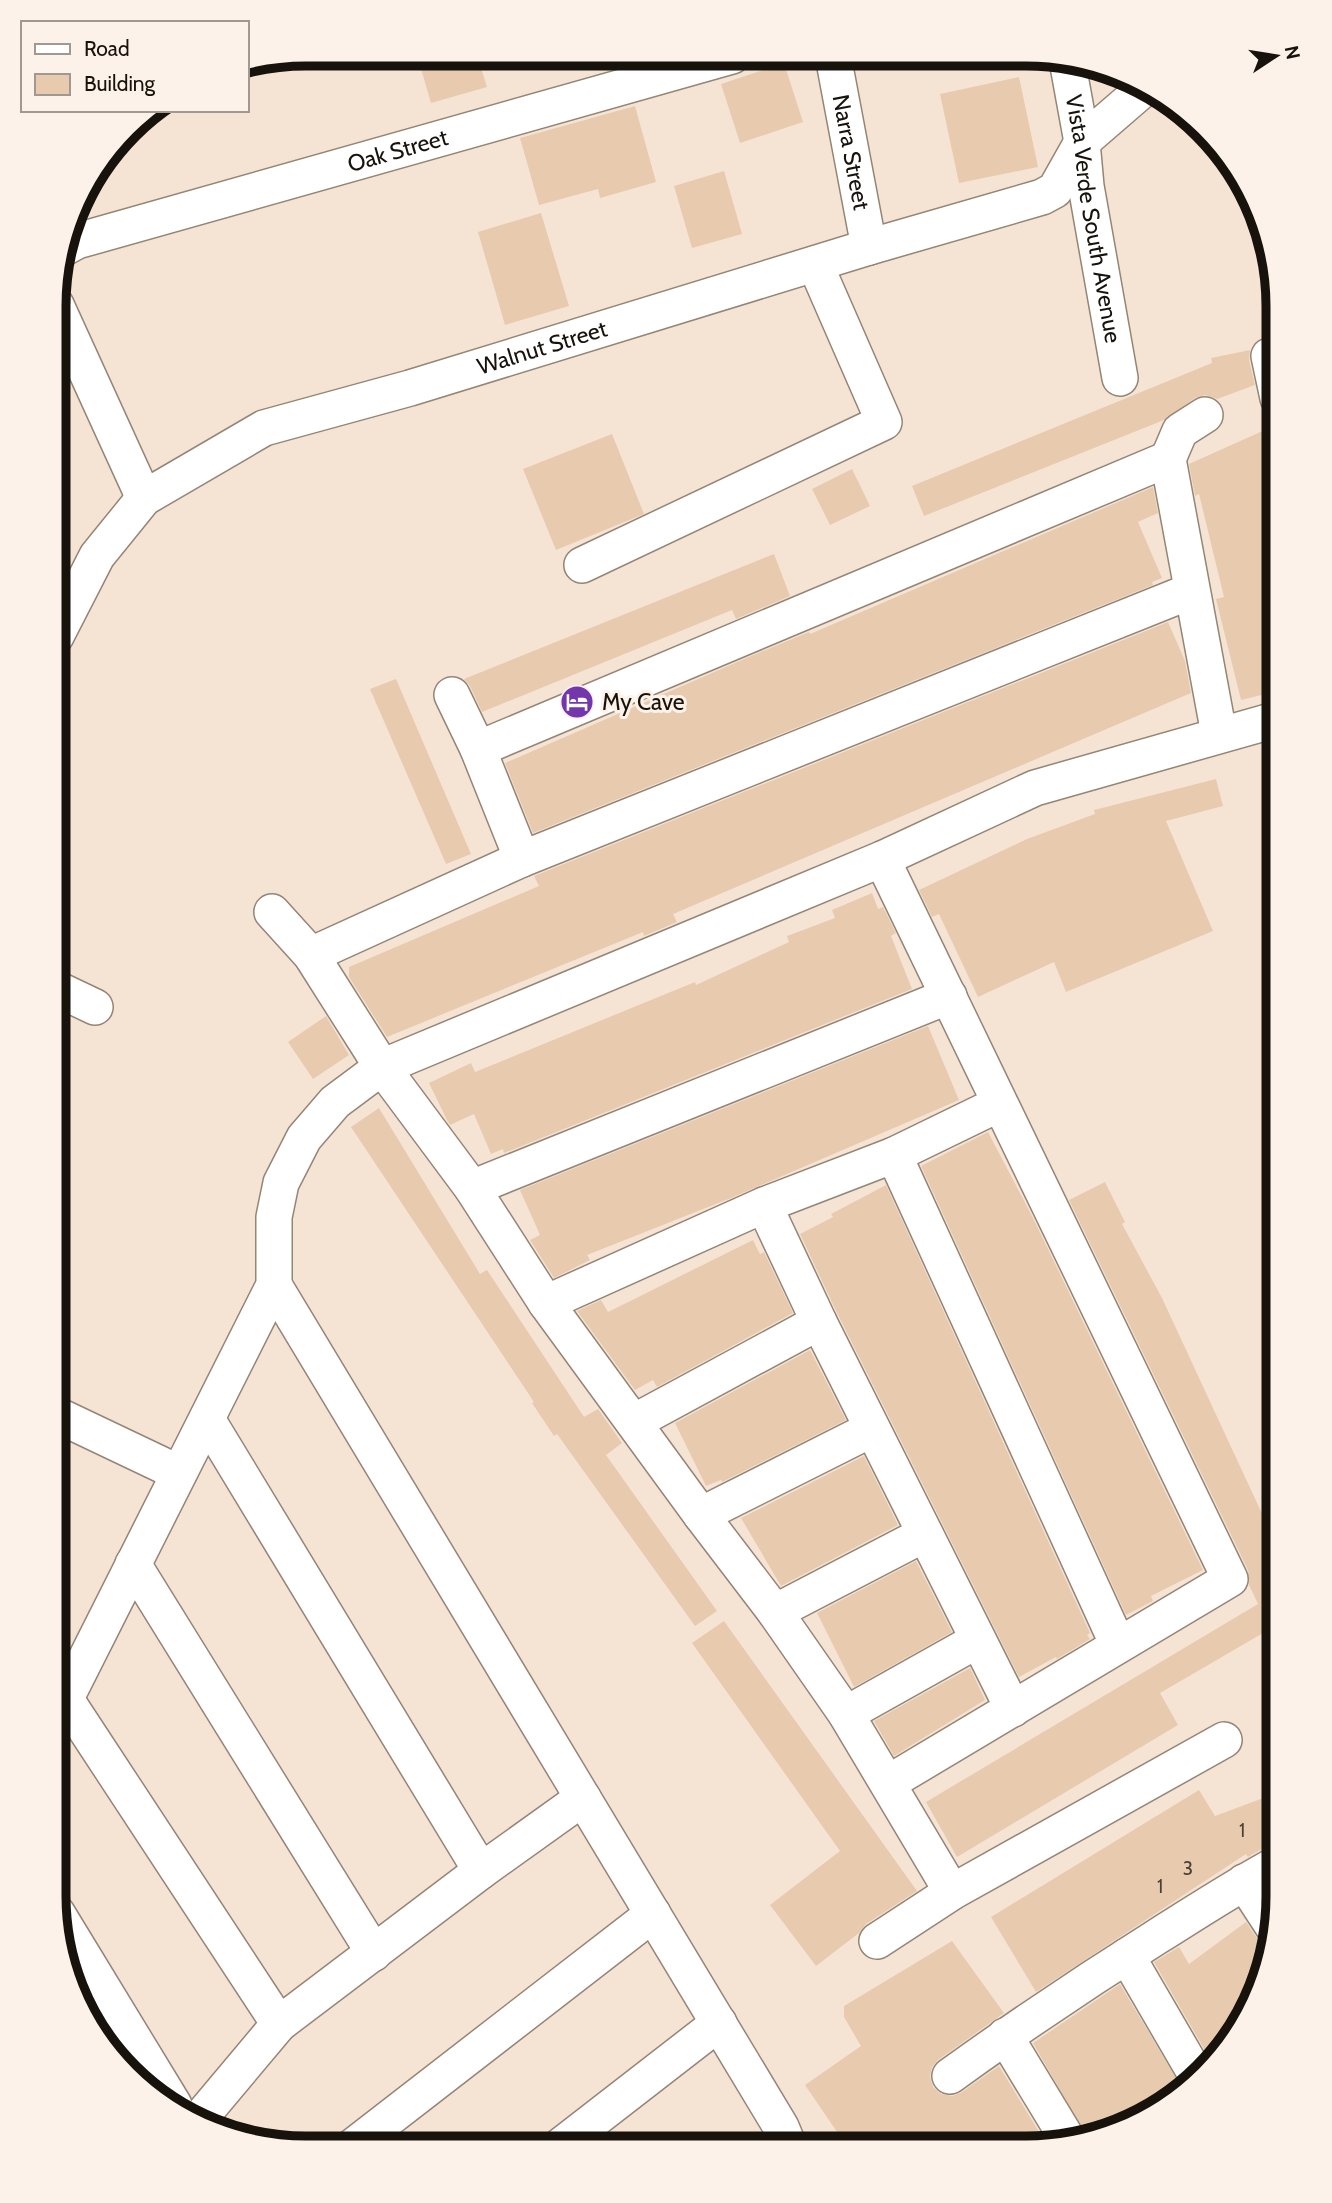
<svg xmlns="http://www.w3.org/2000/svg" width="1332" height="2203" viewBox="0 0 1332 2203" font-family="Cabin,sans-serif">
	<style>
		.building { fill: #e8cbae }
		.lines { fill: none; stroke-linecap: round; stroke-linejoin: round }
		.minor-casing { stroke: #948576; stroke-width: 38 }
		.minor { stroke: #fff; stroke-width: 35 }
		.labels { text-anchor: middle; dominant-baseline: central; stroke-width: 6; stroke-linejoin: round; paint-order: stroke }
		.number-label { font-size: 19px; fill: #4b4034 }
		.street-label { font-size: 23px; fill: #17120c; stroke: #fdf2e9 }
		.poi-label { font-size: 23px; fill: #17120c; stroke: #fdf2e9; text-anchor: start }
		.rim { fill: none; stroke: #17120c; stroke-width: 9 }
	</style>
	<rect width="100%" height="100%" fill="#f5e4d4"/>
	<g class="building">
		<path d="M417 55H477L487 87 431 103Z"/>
		<path d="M784 63 803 122 740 143 721 84Z"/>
		<path d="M1019 77 1038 167 959 183 940 94Z"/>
		<path d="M635 106 656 182 600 198 598 189 539 205 520 138Z"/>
		<path d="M724 171 742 234 692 248 674 186Z"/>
		<path d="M541 213 569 306 505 325 478 232Z"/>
		<path d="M1250 350 1249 360 1255 385 1217 399 1205 395 1195 398 1164 420 924 516 912 486 1212 363 1211 358Z"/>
		<path d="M1278 424V691L1241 700 1216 599 1224 597 1199 494 1195 496 1189 464Z"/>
		<path d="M612 434 644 514 556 550 523 469Z"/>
		<path d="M852 469 870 506 830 525 812 489Z"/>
		<path d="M1153 487 1158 513 1138 522 1162 578 1152 582 1153 585 533 833 505 763 751 656 809 632 810 634Z"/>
		<path d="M774 554 790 596 736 619 732 610 482 712 470 686 464 679Z"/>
		<path d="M1168 622 1185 661 1191 693 673 914 677 922 644 936 643 932 387 1037 349 977V967L539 886 534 876Z"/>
		<path d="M396 679 471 854 446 864 370 689Z"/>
		<path d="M1216 779 1223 806 1166 821 1213 931 1066 992 1054 962 978 997 939 914 932 917 919 890 1027 839 1095 814 1094 810Z"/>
		<path d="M872 893 878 909 883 907 896 933 891 936 912 989 504 1153 503 1149 491 1154 474 1114 450 1125 447 1120 429 1083 471 1063 475 1072 695 982 696 985 789 942 787 936 835 918 832 910Z"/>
		<path d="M326 1016 349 1055 313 1079 288 1042Z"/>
		<path d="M928 1026 959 1100 731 1198 587 1255 590 1260 554 1278 530 1240 540 1235 520 1190Z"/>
		<path d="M379 1108 480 1274 487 1270 584 1417 598 1409 622 1443 606 1455 717 1611 695 1626 557 1434 554 1436 532 1403 534 1402 351 1127Z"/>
		<path d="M988 1132 1033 1218 1203 1570 1151 1596 1153 1601 1126 1615 921 1166Z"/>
		<path d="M1105 1182 1125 1222 1122 1224 1162 1298 1277 1546V1645L1270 1629 1160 1693 1178 1725 957 1857 926 1802 1258 1604 1249 1585 1248 1570 1069 1200Z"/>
		<path d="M886 1185 1090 1633 1087 1635 1090 1639 1057 1659 1056 1657 1019 1677 837 1313 800 1234 833 1217 831 1214Z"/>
		<path d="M753 1240 760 1254 764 1252 793 1313 657 1387 653 1380 635 1390 577 1311 601 1300 608 1312Z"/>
		<path d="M810 1350 846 1420 722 1482 721 1480 706 1486 675 1423Z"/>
		<path d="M864 1456 898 1525 781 1586 741 1518Z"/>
		<path d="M916 1561 952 1632 854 1687 817 1613Z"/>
		<path d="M724 1621 917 1891 866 1924 859 1933 816 1966 770 1905 840 1851 692 1643Z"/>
		<path d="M970 1668 985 1700 894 1756 874 1721Z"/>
		<path d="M1199 1790 1215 1816 1277 1793V1844L1267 1846 1248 1857 1246 1854 1036 1992 991 1917Z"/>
		<path d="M1246 1922 1258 1940 1269 1947 1259 1993 1226 2050 1211 2061 1154 1962 1179 1947 1189 1964Z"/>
		<path d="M952 1941 1004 2013 938 2060 932 2067 930 2077 933 2087 941 2094 953 2096 962 2092 999 2066 1047 2145 1026 2149 848 2148 805 2085 861 2046 844 2017V2006Z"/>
		<path d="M1120 1984 1180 2085 1122 2130 1087 2137 1033 2043Z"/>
	</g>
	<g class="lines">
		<defs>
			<g id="minor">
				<path id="s1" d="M833 56 869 247"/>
				<path id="s2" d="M1067 60 1082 142 1086 186 1120 378"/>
				<path id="s3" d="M64 248 77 241 732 56"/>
				<path d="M56 305 144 498"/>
				<path d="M1269 356 1278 398"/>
				<path d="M1168 459 1180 431 1205 415"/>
				<path d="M582 565 884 422 815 264"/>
				<path id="s4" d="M56 636 97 556 144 498 264 428 410 388 869 247 1042 197 1055 190 1082 142 1141 91"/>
				<path d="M452 695 478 749 522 859"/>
				<path d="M478 749 1168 459 1219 734"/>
				<path d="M882 859 1230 1579 888 1783"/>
				<path d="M272 912 311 955 382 1067 472 1188 546 1303 701 1515 775 1612 846 1714 952 1892"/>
				<path d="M311 955 522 859 1191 591"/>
				<path d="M55 988 95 1007"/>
				<path d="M894 1155 1118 1645"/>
				<path d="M472 1188 949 996"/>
				<path d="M764 1205 819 1322 1013 1709"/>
				<path d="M274 1285 781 2127 786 2139 775 2148"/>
				<path d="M546 1303 764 1205 894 1155 999 1104"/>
				<path d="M55 1414 179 1473"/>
				<path d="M207 1419 481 1871"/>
				<path d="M634 1422 819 1322"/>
				<path d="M701 1515 872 1429"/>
				<path d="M133 1564 374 1953"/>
				<path d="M775 1612 925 1534"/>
				<path d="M65 1698 279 2024"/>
				<path d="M846 1714 978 1640"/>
				<path d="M54 1722 274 1285V1217L281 1183 304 1138 335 1102 382 1067 882 859 1035 788 1278 719"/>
				<path d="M1244 1882 1274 1928"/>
				<path d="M57 1913 174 2105"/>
				<path d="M877 1941 952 1892 1224 1740"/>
				<path d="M1127 1956 1195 2073"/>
				<path d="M1005 2036 1068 2140"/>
				<path d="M950 2076C1018 2027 1088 1980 1158 1936 1198 1911 1236 1886 1277 1864"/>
				<path d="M201 2117 279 2024 481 1871 583 1798"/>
				<path d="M352 2147 653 1914"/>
				<path d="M559 2147 719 2023"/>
			</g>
		</defs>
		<use href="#minor" class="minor-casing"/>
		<use href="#minor" class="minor"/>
	</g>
	<defs>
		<symbol id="hotel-disc" viewBox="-11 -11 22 22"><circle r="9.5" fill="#7436ac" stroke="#fdf2e9"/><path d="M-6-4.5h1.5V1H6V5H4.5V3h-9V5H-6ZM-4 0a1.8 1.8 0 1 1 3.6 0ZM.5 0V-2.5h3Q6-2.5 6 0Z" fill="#fff"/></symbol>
	</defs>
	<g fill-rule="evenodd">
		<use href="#hotel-disc" x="558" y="683" width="38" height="38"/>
	</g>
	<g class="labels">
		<g class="number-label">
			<text x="1242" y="1830">1</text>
			<text x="1188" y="1868">3</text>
			<text x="1160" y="1886">1</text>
		</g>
		<g class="street-label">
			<text stroke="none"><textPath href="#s3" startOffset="348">Oak Street</textPath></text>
			<text stroke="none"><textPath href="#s1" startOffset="98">Narra Street</textPath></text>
			<text stroke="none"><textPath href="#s2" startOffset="161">Vista Verde South Avenue</textPath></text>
			<text stroke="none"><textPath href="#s4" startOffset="593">Walnut Street</textPath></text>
		</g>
		<g class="poi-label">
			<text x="602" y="702">My Cave</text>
		</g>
	</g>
	<path d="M0 0H1332V2203H0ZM306 66H1026A240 240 0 0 1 1266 306V1896A240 240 0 0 1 1026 2136H306A240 240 0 0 1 66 1896V306A240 240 0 0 1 306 66Z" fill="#fdf2e9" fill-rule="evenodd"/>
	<path class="rim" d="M306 66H1026A240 240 0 0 1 1266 306V1896A240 240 0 0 1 1026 2136H306A240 240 0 0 1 66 1896V306A240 240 0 0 1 306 66Z"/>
	<rect x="21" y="21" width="228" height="91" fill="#fdf2e9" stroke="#a19891" stroke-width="2"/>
	<rect x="35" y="44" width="35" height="10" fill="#ffffff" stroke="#a19891" stroke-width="2"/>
	<text x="84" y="56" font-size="21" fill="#17120c">Road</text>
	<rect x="35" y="74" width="35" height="21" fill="#e8cbae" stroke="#a19891" stroke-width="2"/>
	<text x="84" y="91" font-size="21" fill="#17120c">Building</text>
	<g transform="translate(1276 56) rotate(78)" stroke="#fdf2e9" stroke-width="5" paint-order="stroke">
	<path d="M0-5L12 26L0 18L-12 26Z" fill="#17120c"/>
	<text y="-10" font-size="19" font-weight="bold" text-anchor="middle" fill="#17120c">N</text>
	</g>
</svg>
